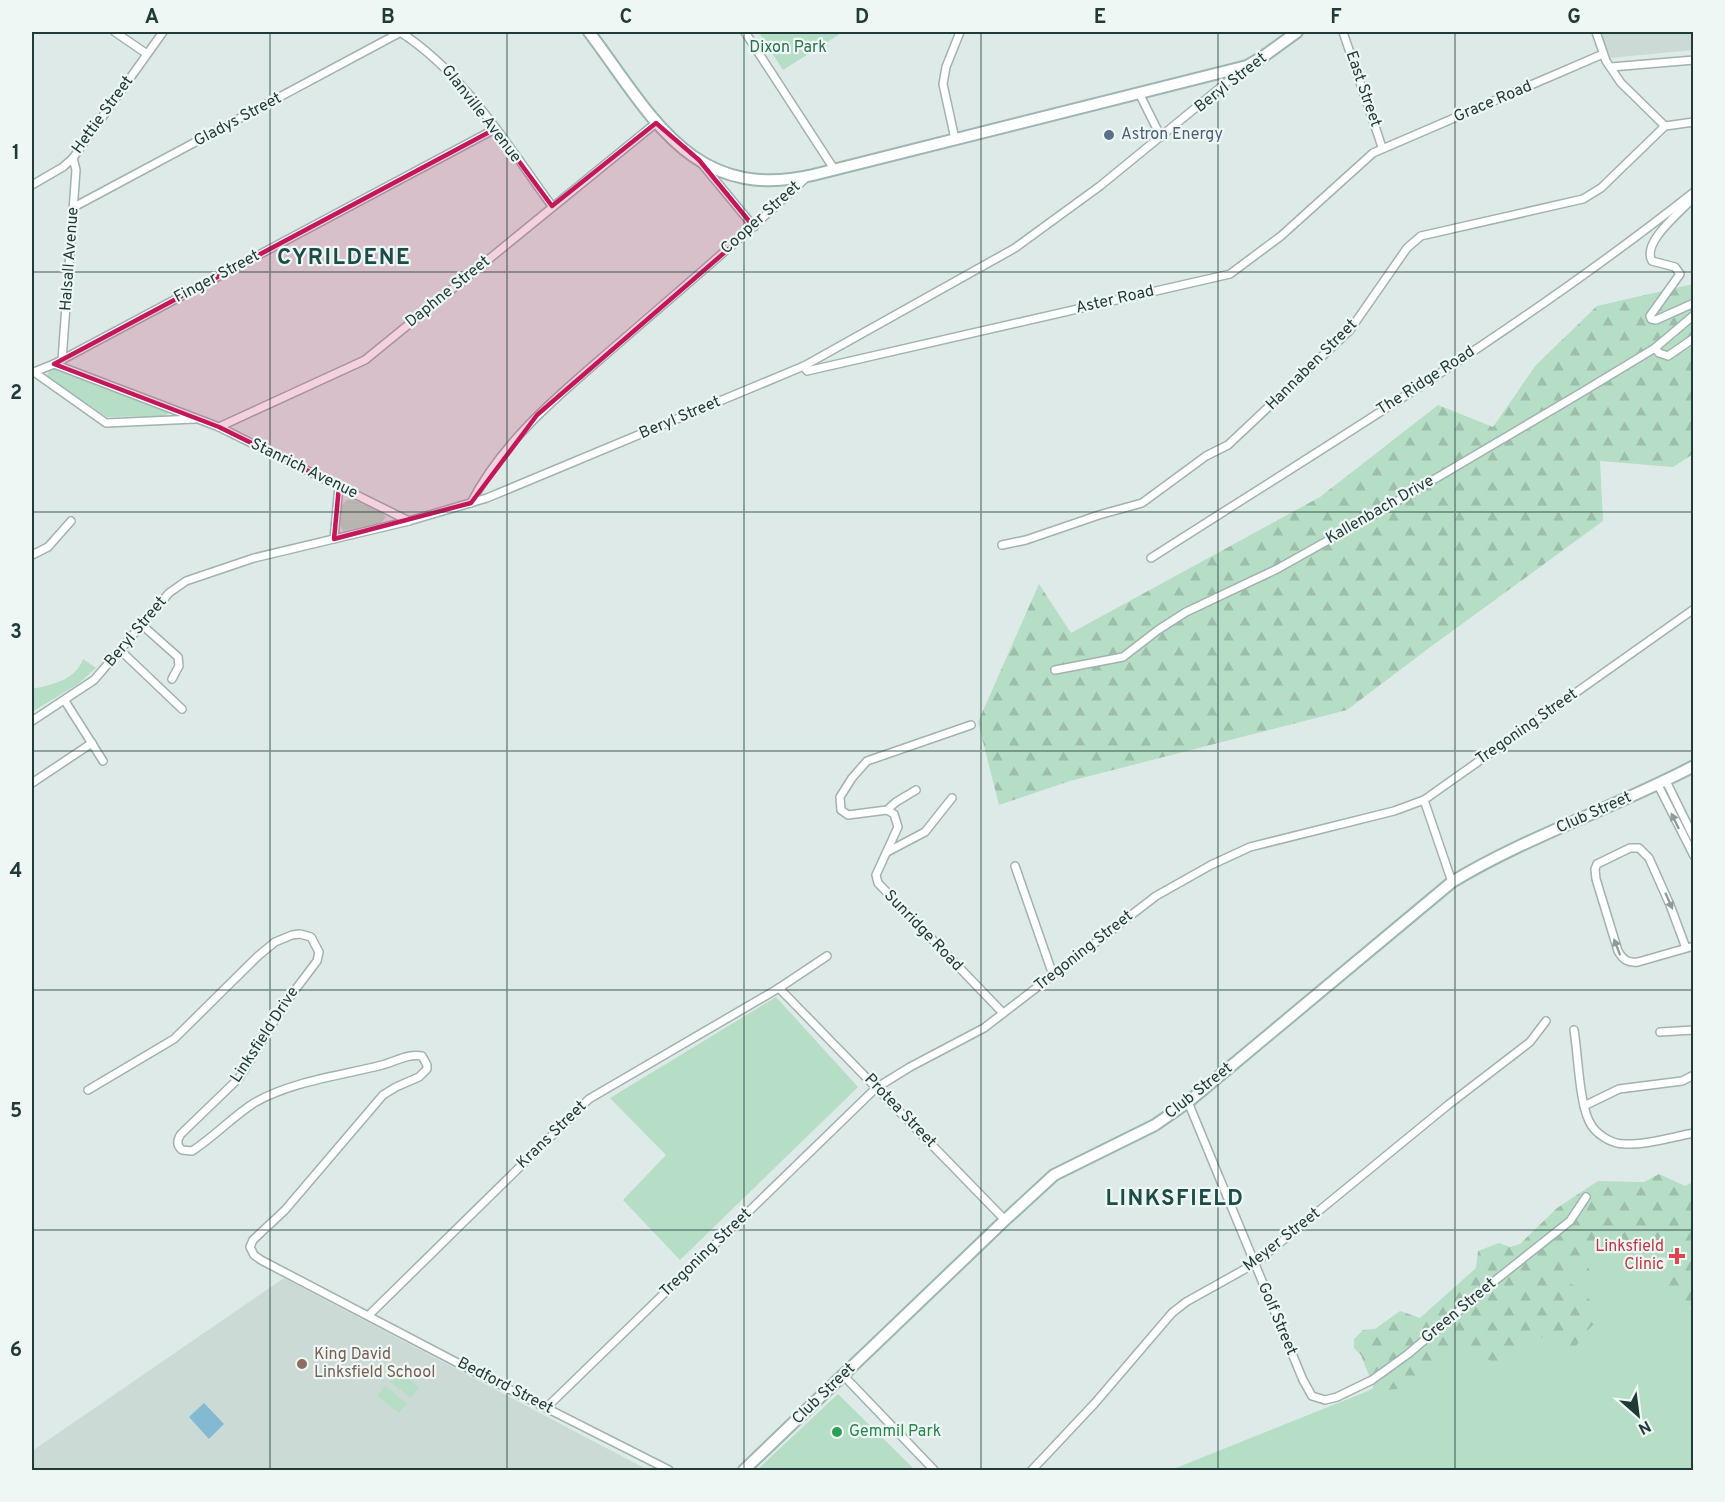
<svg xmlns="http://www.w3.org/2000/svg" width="1725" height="1502" viewBox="0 0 1725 1502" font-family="Overpass,sans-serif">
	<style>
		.built { fill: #ccdad6 }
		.green { fill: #b6ddc6 }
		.forest { fill: url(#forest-firs) }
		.water { fill: #83b9d2 }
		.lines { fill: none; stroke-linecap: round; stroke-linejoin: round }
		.minor-casing { stroke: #a1b2af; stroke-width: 10 }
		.secondary-casing { stroke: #9db6b1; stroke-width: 14 }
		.minor { stroke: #fff; stroke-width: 7 }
		.secondary { stroke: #fff; stroke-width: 10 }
		.oneway { fill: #8f9c9b }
		.marked { fill: #c2185b; fill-opacity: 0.2; stroke: #c2185b; stroke-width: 4.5; stroke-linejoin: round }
		.grid { fill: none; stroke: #1f3a37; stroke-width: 1.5; stroke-opacity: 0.55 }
		.service-dot { fill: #5c6f8a; stroke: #eef7f4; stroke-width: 2 }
		.health-dot { fill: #e0444e; stroke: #eef7f4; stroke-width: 2 }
		.education-dot { fill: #8d6e63; stroke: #eef7f4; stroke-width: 2 }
		.leisure-dot { fill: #2e9e5b; stroke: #eef7f4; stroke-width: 2 }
		.labels { text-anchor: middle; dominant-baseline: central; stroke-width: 4.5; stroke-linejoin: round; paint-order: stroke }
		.park-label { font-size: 16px; fill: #287250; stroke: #eef7f4 }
		.street-label { font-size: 16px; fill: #1f3a37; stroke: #eef7f4 }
		.service-label { font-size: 16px; fill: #4e5e75; stroke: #eef7f4; text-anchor: start }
		.health-label { font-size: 16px; fill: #be3a42; stroke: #eef7f4; text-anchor: end }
		.education-label { font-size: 16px; fill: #785e54; stroke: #eef7f4; text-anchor: start }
		.leisure-label { font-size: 16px; fill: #27864d; stroke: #eef7f4; text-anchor: start }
		.district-label { font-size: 22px; font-weight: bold; letter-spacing: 1.5px; fill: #1b4c48; stroke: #eef7f4 }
		.neatline { fill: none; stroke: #1f3a37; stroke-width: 2 }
		.grid-label { font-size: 20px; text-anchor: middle; font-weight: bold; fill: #1f3a37 }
	</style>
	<defs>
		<pattern id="forest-firs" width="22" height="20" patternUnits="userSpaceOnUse" patternTransform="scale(1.5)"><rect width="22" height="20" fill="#b6ddc6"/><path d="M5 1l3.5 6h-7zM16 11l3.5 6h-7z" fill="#9cbeab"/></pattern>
	</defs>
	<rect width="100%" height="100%" fill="#deeae7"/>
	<g class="built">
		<path d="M1601 32H1693V50L1610 58Z"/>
		<path d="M284 1278 648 1470H32V1451Z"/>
	</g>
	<g class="green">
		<path d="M760 32H843L783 70 761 36Z"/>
		<path d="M54 369 62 371 169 412 166 416 107 417 47 376 49 371Z"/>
		<path d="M352 499 381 512 386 517 381 523 343 531C338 522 338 506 347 500Z"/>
		<path d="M83 659 96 668 78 684 32 712V689C51 685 76 680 83 659Z"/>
		<path d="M776 997 858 1087 680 1260 623 1200 666 1155 610 1098Z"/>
		<path d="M1647 1237 1693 1313V1470H1171L1368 1391 1427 1355 1582 1240Z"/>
		<path d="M398 1370 419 1387 411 1398 389 1381Z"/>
		<path d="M385 1386 407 1403 399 1413 377 1396Z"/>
		<path d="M838 1394 915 1470H757Z"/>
	</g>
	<g class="forest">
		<path d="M1693 284V454L1673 467 1600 461 1603 521 1429 648 1347 710 1070 781 999 805 978 722 1039 584 1071 633 1320 497 1438 405 1493 427 1536 365 1597 306Z"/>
		<path d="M1659 1174 1685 1186 1693 1182V1310L1670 1289 1664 1278 1668 1258C1662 1257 1654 1258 1649 1256 1642 1253 1637 1245 1630 1242 1617 1235 1588 1243 1586 1259 1585 1266 1593 1272 1592 1280H1578L1575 1276 1567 1282 1579 1288 1599 1310 1598 1320 1585 1333 1572 1352 1545 1338H1535L1506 1363 1492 1362 1468 1346C1446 1359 1420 1368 1409 1393L1397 1389 1375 1391 1361 1355 1354 1348V1339L1363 1330 1375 1329 1400 1311 1420 1318 1476 1268 1478 1251 1499 1243 1510 1247 1520 1244 1557 1208 1598 1181 1644 1182Z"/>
	</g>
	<path class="water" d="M204 1403 224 1424 209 1439 189 1417Z"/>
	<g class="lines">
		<defs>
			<g id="minor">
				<path d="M115 32 147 54"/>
				<path d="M400 32C463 72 508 146 552 206"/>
				<path d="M745 32 834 169"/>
				<path d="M1343 32 1382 147"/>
				<path d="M1596 32 1606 61 1621 83 1665 126"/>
				<path d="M1611 67 1694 60"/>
				<path d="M1139 93 1161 137"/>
				<path d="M955 139 943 84 946 67 960 32"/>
				<path d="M702 164 754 227"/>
				<path d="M32 185 63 167 73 158 163 32"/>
				<path d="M1694 197C1682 211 1641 242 1652 261L1675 267 1680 274 1650 316 1651 319 1656 320 1694 303"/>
				<path d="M74 207 401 32"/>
				<path d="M1655 348 1659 353 1668 356 1694 338"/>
				<path d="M62 360 76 170 73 158"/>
				<path d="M54 364 219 427 409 521"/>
				<path d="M804 366 807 371 1230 274 1281 236 1373 153 1603 54"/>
				<path d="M34 372 54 364 495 129"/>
				<path d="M34 372 106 423 195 419"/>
				<path d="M219 427 365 360 656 123"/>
				<path d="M471 503C505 437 564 391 619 343 682 288 747 234 808 176"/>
				<path d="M334 539 339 486"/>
				<path d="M1002 545 1026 540 1099 515 1142 503 1206 456 1228 445 1350 330 1407 248 1421 236 1583 199 1601 188 1665 126 1694 122"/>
				<path d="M32 555 48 547 71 521"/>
				<path d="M1151 558C1335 440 1522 328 1694 192"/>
				<path d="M142 625 178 657 179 666 172 679"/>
				<path d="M120 650 182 709"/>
				<path d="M1055 670 1123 657 1158 630 1186 612 1277 569 1377 513 1579 394 1655 348 1694 315"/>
				<path d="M65 701 103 761"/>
				<path d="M32 721 94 680 169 593 186 581 254 558 409 521 487 498 804 366 1015 248 1100 186 1243 69"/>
				<path d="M971 725 867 761 852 778 840 797 841 810 848 815 887 810 894 814 898 827 876 875 878 883 1003 1013"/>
				<path d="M1666 781 1694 838"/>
				<path d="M32 783 92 743"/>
				<path d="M1658 785 1694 856"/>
				<path d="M1424 800 1452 882"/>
				<path d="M887 810 896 802 916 790"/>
				<path d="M887 852 925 832 952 798"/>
				<path d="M1015 866 1053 975"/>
				<path d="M1686 948 1670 905 1649 858 1639 848H1630L1597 864 1595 869 1596 879 1618 951C1623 960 1628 963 1638 962L1694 946"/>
				<path d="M779 988 827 956"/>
				<path d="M1574 1030C1578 1054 1579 1100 1589 1121 1595 1134 1611 1144 1625 1144 1647 1145 1672 1137 1694 1133"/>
				<path d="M1660 1032 1694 1030"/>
				<path d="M88 1090 174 1039 258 956 275 942 292 935 300 934 311 937 319 952 317 961 286 1002 239 1078 181 1134C177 1140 176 1145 182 1150L192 1151C214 1137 232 1117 254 1103 292 1081 340 1076 382 1065 394 1062 409 1053 422 1056L427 1065V1069L419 1077 396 1087 383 1095 285 1210 253 1240 250 1247 254 1255 261 1260 475 1372 669 1470"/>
				<path d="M1188 1102 1303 1380 1312 1396 1325 1400 1337 1397 1372 1380 1408 1354 1487 1287 1570 1221 1586 1197"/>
				<path d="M1584 1106 1619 1089 1682 1081 1694 1075"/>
				<path d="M369 1315 589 1099 779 988 1005 1220"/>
				<path d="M843 1375 934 1470"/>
				<path d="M547 1407 876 1088 910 1067 984 1028 1156 896 1211 865 1250 847 1394 811 1424 800 1694 609"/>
				<path d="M1032 1470 1095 1403 1172 1313 1186 1302 1254 1264 1448 1105 1530 1042 1546 1021"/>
			</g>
			<g id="secondary">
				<path d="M589 32C651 114 691 203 813 175L1247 66 1264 56 1297 32"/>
				<path d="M744 1470 1005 1220 1054 1175 1155 1125 1188 1102 1452 882C1528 836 1614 808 1694 766"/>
			</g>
		</defs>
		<use href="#minor" class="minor-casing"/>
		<use href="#secondary" class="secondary-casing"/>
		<use href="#minor" class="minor"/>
		<use href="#secondary" class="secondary"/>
	</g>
	<defs><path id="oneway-solid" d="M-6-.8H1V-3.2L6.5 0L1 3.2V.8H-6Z" transform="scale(1.5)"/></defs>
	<g class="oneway">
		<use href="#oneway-solid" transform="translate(1675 821) rotate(-116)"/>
		<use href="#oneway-solid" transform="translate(1669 901) rotate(66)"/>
		<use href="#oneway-solid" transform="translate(1617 947) rotate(-111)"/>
	</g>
	<path class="marked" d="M656 123 699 160 754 227 537 415 471 503 334 539 339 486 219 427 54 364 495 129 552 206Z"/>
	<path class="grid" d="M270 32V1470M507 32V1470M744 32V1470M981 32V1470M1218 32V1470M1455 32V1470M32 272H1694M32 512H1694M32 751H1694M32 990H1694M32 1230H1694"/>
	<circle class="service-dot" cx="1109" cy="135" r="6"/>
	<path class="health-dot" d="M1674 1247h6v6h6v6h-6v6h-6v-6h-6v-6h6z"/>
	<circle class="education-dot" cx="302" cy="1364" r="6"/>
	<circle class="leisure-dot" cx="837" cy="1432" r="6"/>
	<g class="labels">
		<g class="park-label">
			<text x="788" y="48">Dixon Park</text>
		</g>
		<g class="street-label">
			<text transform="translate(1231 83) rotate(-38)">Beryl Street</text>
			<text transform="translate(1363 89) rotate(71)">East Street</text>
			<text transform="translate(1493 102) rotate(-23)">Grace Road</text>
			<text transform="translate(481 114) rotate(52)">Glanville Avenue</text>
			<text transform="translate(103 115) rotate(-54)">Hettie Street</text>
			<text transform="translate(238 120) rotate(-28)">Gladys Street</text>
			<text transform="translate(761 218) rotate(-42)">Cooper Street</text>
			<text transform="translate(70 259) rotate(-86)">Halsall Avenue</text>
			<text transform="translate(217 277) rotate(-28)">Finger Street</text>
			<text transform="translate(448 292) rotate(-39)">Daphne Street</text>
			<text transform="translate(1115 300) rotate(-13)">Aster Road</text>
			<text transform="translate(1312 365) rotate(-45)">Hannaben Street</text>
			<text transform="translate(1426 381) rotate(-33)">The Ridge Road</text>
			<text transform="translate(680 418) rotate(-23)">Beryl Street</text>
			<text transform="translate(304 469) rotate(26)">Stanrich Avenue</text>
			<text transform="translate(1380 510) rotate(-30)">Kallenbach Drive</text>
			<text transform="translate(136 632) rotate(-50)">Beryl Street</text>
			<text transform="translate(1527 727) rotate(-35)">Tregoning Street</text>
			<text transform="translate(1594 813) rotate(-24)">Club Street</text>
			<text transform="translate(923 931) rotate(46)">Sunridge Road</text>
			<text transform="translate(1084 951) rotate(-38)">Tregoning Street</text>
			<text transform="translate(265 1035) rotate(-57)">Linksfield Drive</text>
			<text transform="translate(1199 1091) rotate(-38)">Club Street</text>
			<text transform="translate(900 1111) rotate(46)">Protea Street</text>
			<text transform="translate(552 1135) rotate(-44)">Krans Street</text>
			<text transform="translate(1282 1240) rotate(-38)">Meyer Street</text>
			<text transform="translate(706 1253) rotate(-44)">Tregoning Street</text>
			<text transform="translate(1459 1311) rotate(-40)">Green Street</text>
			<text transform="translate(1277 1319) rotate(67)">Golf Street</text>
			<text transform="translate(505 1386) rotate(27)">Bedford Street</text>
			<text transform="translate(824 1394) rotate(-44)">Club Street</text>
		</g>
		<g class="service-label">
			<text x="1121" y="135">Astron Energy</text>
		</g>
		<g class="health-label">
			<text x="1664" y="1247">Linksfield<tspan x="1664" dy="18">Clinic</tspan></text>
		</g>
		<g class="education-label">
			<text x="314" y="1355">King David<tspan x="314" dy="18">Linksfield School</tspan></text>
		</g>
		<g class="leisure-label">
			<text x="849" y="1432">Gemmil Park</text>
		</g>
		<g class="district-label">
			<text x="344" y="258">CYRILDENE</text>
			<text x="1175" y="1199">LINKSFIELD</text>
		</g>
	</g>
	<rect width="1725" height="1502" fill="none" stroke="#eef7f4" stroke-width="66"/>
	<g transform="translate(1638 1415) rotate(152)" stroke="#eef7f4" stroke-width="4.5" paint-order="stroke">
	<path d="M0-4.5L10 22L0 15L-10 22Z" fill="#1f3a37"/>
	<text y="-9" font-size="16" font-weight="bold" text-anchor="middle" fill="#1f3a37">N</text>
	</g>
	<rect x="33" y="33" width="1659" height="1436" class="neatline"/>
	<g class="grid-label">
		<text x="152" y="23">A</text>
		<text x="388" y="23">B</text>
		<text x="626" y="23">C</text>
		<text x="862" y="23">D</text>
		<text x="1100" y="23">E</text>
		<text x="1336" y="23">F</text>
		<text x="1574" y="23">G</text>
		<text x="16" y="159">1</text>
		<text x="16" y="399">2</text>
		<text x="16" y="638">3</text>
		<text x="16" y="877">4</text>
		<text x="16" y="1117">5</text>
		<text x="16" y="1356">6</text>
	</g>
</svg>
